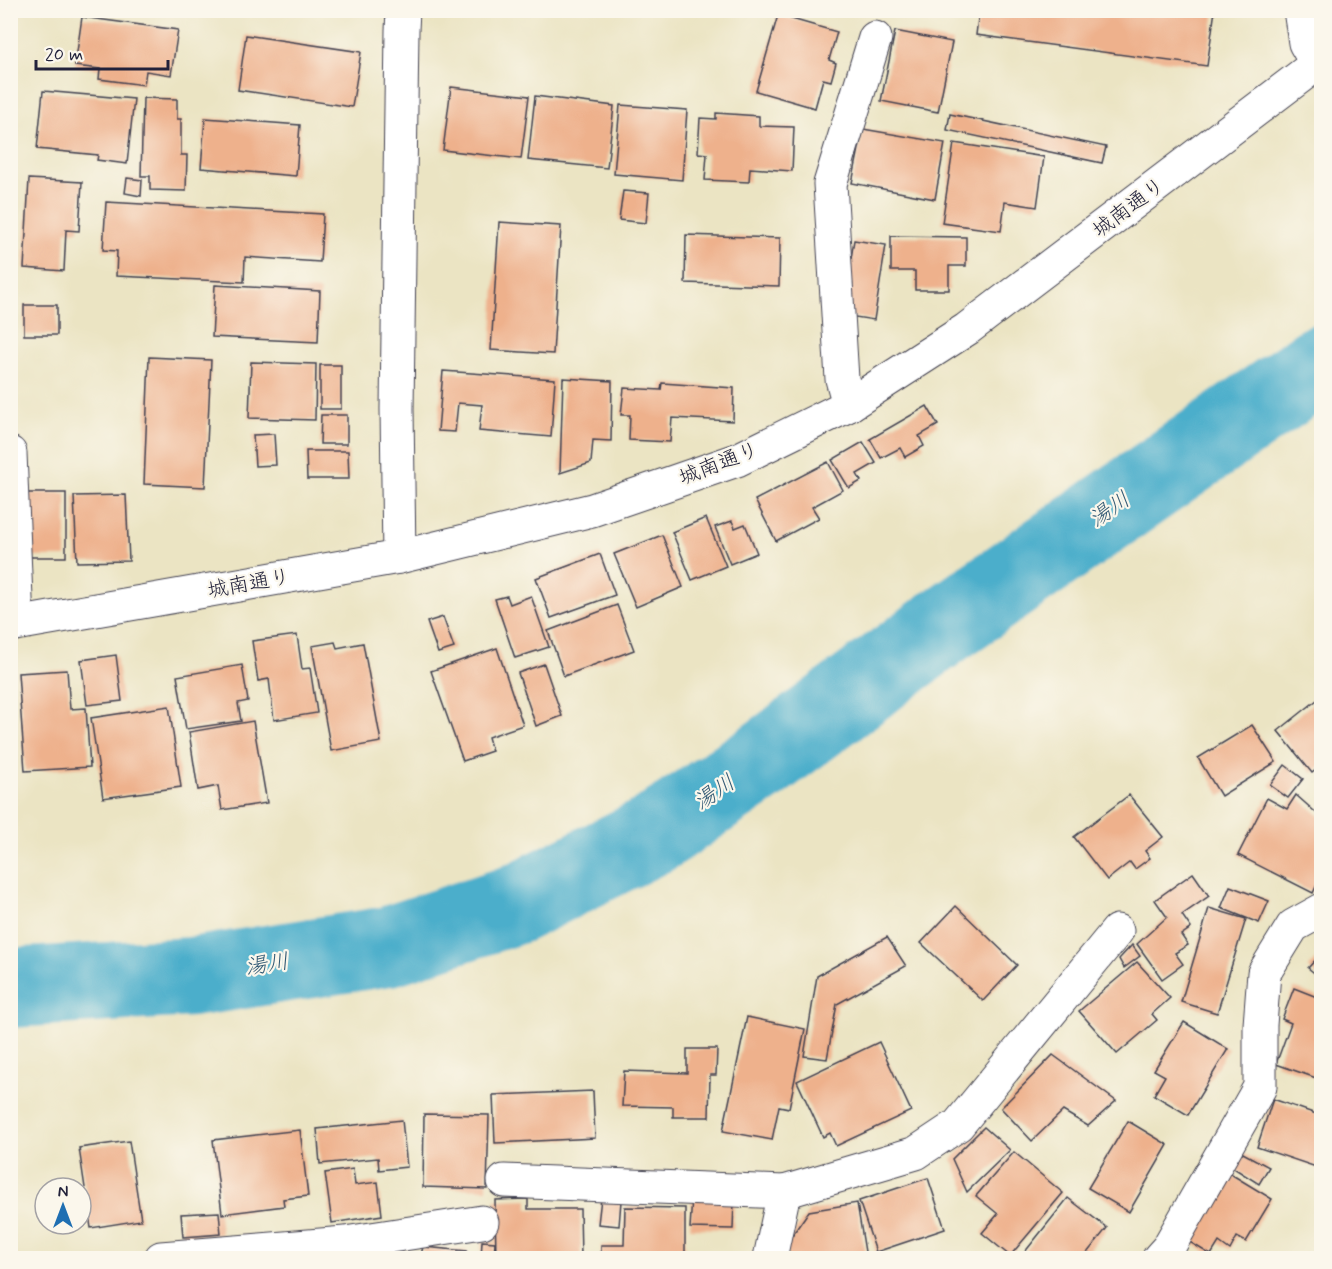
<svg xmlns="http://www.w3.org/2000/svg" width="1332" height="1269" viewBox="0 0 1332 1269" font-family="Mynerve,'Klee One',sans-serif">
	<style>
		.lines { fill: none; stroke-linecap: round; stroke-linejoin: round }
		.river { stroke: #4caecb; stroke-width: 80 }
		.building { fill: #eeb18c }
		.minor-casing { stroke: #403f4f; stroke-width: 35 }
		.minor { stroke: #fff; stroke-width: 33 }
		.labels { text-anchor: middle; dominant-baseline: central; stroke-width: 4.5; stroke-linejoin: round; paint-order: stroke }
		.street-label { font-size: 21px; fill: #22223b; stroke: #fbf7ec }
		.water-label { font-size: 22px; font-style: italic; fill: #335a75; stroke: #fbf7ec }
	</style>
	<rect width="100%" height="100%" fill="#fbf7ec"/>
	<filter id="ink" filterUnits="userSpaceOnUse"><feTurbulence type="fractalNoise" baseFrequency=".0167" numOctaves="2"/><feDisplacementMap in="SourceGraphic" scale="12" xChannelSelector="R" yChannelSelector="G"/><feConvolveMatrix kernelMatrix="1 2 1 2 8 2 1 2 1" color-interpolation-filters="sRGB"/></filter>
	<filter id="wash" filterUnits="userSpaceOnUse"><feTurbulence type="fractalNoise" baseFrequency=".008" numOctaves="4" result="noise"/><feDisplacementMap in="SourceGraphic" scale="24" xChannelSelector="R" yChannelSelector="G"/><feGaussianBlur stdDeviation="1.35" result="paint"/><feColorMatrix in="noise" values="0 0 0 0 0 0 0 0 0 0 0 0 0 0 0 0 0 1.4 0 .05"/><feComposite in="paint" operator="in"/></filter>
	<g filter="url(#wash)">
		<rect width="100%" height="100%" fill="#ebe4c3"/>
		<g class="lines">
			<path class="river" d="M10 988 191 977 389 946 516 904 655 834 757 765 943 627 1322 363"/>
		</g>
		<g id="blocks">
			<g class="building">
				<path d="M979 10H1215L1207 66 976 35Z"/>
				<path d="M778 15 837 32 829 60 836 63 831 81 823 79 815 108 756 91Z"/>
				<path d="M82 17 178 30 171 75 146 71 144 85 99 79 100 69 75 66Z"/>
				<path d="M895 31 952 42 938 112 881 101Z"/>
				<path d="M246 35 361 52 352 107 238 90Z"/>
				<path d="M451 87 529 96 521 159 443 150Z"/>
				<path d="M43 91 134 99 127 164 97 160 98 155 37 149Z"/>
				<path d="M535 96 614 106 607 168 528 160Z"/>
				<path d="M143 98 177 99V119H181V155H187L186 191 150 190V176H141Z"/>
				<path d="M620 105 687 110 682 180 614 174Z"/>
				<path d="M716 113 759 116V126L794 127 792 171 750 168 749 182 705 180 707 154 698 153 700 118 716 119Z"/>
				<path d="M950 114 1106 147 1102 163 947 130Z"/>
				<path d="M205 118 300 125 296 176 201 168Z"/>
				<path d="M863 129 945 143 935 199 852 183Z"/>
				<path d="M954 143 1044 157 1037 207 1005 202 1001 231 942 223Z"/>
				<path d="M127 178 142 180 141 196 125 193Z"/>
				<path d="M29 179 82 182 79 231 66 230 64 271 24 268Z"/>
				<path d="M623 191 649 193 646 223 619 220Z"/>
				<path d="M106 202 323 214 320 262 245 257 244 282 116 276 117 251 103 250Z"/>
				<path d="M499 222 561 226 553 354 491 350Z"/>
				<path d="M686 235 780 238 779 286 685 283Z"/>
				<path d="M891 236 966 237V266H949V290H915V271H891Z"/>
				<path d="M854 240 886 245 874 320 842 315Z"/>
				<path d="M215 285 320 291 318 342 212 337Z"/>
				<rect x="24" y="305" width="33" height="30"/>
				<path d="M149 357 211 360 205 487 144 484Z"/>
				<path d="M251 362 316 364 315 420 249 418Z"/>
				<rect x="320" y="365" width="21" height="44"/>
				<path d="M443 371 555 379 551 437 479 431 482 405 458 403 455 432 438 431Z"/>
				<path d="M563 378 612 381 611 441 593 440 591 463 560 473Z"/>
				<path d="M662 383 734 388 733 421 672 418 670 442 629 440 630 415H621L624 388 661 390Z"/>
				<path d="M927 406 938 425 919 436 924 446 905 457 900 448 881 458 870 439Z"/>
				<path d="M321 415H347V444H320Z"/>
				<path d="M274 434 276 465 255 466 253 435Z"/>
				<path d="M863 442 876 463 857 474 861 481 849 488 832 460Z"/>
				<path d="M306 451H348L349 479H307Z"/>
				<path d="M828 462 843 490 812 507 819 518 776 541 755 500Z"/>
				<rect x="21" y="493" width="45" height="64"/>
				<path d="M126 495 129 561 77 562 74 496Z"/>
				<path d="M706 518 726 566 692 580 672 532Z"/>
				<path d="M732 521 735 528 745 524 757 553 730 564 715 527Z"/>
				<path d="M662 535 683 587 636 607 614 554Z"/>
				<path d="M600 554 615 595 551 618 536 578Z"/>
				<path d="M507 596 510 604 531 596 549 647 515 658 495 599Z"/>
				<path d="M617 605 634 650 564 676 548 631Z"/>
				<path d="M443 617 454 648 438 653 427 622Z"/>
				<path d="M297 635 302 669 310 668 317 713 274 720 269 679 258 681 252 641Z"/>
				<path d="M335 642 337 648 363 643 381 742 331 751 312 646Z"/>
				<path d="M497 648 523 725 488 737 492 751 463 761 431 671Z"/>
				<path d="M116 655 122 701 87 705 81 660Z"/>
				<path d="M544 664 562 716 536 726 518 673Z"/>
				<path d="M242 665 248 701 238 703 241 721 186 729 177 676Z"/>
				<path d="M67 670 70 709 86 708 90 767 25 771 18 673Z"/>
				<path d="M1322 696V765L1312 773 1278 731Z"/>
				<path d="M169 706 181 787 103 798 91 718Z"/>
				<path d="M253 721 267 803 222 810 218 786 198 790 189 732Z"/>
				<path d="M1252 725 1276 762 1221 796 1198 758Z"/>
				<path d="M10 730H12L15 762 10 763Z"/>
				<path d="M1285 765 1303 779 1288 798 1270 785Z"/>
				<path d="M1129 795 1163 837 1145 851 1150 858 1135 869 1130 862 1107 880 1074 837Z"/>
				<path d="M1296 795 1322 818V874L1313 893 1238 855 1267 798 1287 809Z"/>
				<path d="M1193 873 1209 896 1182 915 1191 928 1181 935 1188 945 1175 953 1183 964 1162 979 1137 944 1167 917 1155 900Z"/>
				<path d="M1230 886 1269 901 1259 923 1221 908Z"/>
				<path d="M956 906 1017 965 983 1001 921 943Z"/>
				<path d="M1209 908 1246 919 1217 1013 1181 1002Z"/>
				<path d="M887 937 906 966 837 1004 827 1059 804 1056 817 976Z"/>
				<path d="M1132 945 1140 956 1124 968 1119 959Z"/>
				<path d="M1322 953V979L1308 968Z"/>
				<path d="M1137 962 1170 998 1152 1014 1157 1020 1117 1054 1079 1011Z"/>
				<path d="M1294 988 1322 999V1072L1319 1079 1276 1064 1291 1023 1282 1019Z"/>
				<path d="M747 1017 805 1029 789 1108 779 1106 772 1140 723 1131Z"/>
				<path d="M1184 1022 1228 1049 1188 1115 1154 1095 1165 1076 1154 1070Z"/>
				<path d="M879 1042 911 1111 836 1146 830 1133 823 1137 797 1081Z"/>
				<path d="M687 1049H717L716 1075H710L709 1117H673V1107L622 1106 624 1071 687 1073Z"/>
				<path d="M1053 1055 1116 1101 1088 1126 1063 1111 1032 1141 1001 1108Z"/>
				<path d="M593 1091 595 1138 495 1143 493 1095Z"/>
				<path d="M1273 1099 1322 1116V1169L1257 1147Z"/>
				<path d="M424 1114 489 1115 487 1189 423 1187Z"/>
				<path d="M402 1120 407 1167 379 1170 378 1158 320 1164 317 1129Z"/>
				<path d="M1128 1121 1168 1145 1129 1212 1088 1188Z"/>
				<path d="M984 1127 1010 1150 967 1192 952 1159Z"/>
				<path d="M300 1130 308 1196 283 1199 284 1206 222 1214 213 1140Z"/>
				<path d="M129 1141 141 1220 91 1228 79 1148Z"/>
				<path d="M1014 1152 1063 1193 1010 1256 982 1233 998 1214 976 1196Z"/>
				<path d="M1241 1152 1269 1167 1259 1184 1232 1167Z"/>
				<path d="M353 1169 355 1185 378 1182 382 1215 332 1223 325 1173Z"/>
				<path d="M1229 1173 1272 1199 1246 1242 1237 1237 1230 1250 1219 1242 1211 1255 1188 1241Z"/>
				<path d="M928 1178 945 1229 876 1252 859 1201Z"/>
				<path d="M601 1198 621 1201 619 1226 598 1224Z"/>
				<path d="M692 1198 734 1201 733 1229 690 1228Z"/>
				<path d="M1068 1198 1107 1228 1083 1258H1020Z"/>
				<path d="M528 1199V1209H580L581 1258H496L495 1200Z"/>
				<path d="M857 1203 866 1258H788L786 1244 809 1211Z"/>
				<path d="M625 1207 685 1208V1258H601V1245H624Z"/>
				<path d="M219 1212 221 1234 183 1237 181 1214Z"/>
				<path d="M482 1241 495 1242 494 1258H481Z"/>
				<path d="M423 1247 467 1251 466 1258H420Z"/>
			</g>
		</g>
	</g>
	<g filter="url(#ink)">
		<use href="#blocks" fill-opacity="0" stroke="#403f4f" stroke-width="1.5"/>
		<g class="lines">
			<defs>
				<g id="minor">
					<path d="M1300 10 1305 43 1317 64"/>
					<path d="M849 405 842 379 830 184 875 38"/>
					<path d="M10 453 17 623"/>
					<path d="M399 557 397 409 402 30 403 10"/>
					<path d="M10 625 399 557 592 510 737 460 849 405 967 329 1322 60"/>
					<path d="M504 1181 784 1192"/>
					<path d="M161 1258 345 1243 482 1222"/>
					<path d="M770 1258 784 1192 916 1153 958 1125 1117 931"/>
					<path d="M1159 1258 1168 1248 1260 1087V1025L1264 973 1293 926 1322 910"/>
				</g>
			</defs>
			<use href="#minor" class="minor-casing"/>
			<use href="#minor" class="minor"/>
		</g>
	</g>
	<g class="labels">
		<g class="street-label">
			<text transform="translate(1129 208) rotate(-37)">城南通り</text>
			<text transform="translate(719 464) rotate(-21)">城南通り</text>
			<text transform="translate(249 584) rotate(-10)">城南通り</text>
		</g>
		<g class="water-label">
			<text transform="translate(1110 510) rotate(-35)">湯川</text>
			<text transform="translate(715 793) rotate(-34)">湯川</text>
			<text transform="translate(267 965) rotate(-9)">湯川</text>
		</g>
	</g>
	<rect width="1332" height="1269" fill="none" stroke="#fbf7ec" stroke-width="36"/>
	<g transform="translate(63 1206)"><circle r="28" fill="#fbf7ec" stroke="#a4a2a5" stroke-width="1.5"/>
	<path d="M0-4.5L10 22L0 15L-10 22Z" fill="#1f6fb2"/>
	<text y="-9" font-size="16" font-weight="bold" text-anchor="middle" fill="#22223b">N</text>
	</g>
	<path d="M36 60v9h132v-9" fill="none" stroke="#22223b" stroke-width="3"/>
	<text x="45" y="60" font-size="18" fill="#22223b" stroke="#fbf7ec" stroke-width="4.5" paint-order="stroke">20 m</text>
</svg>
